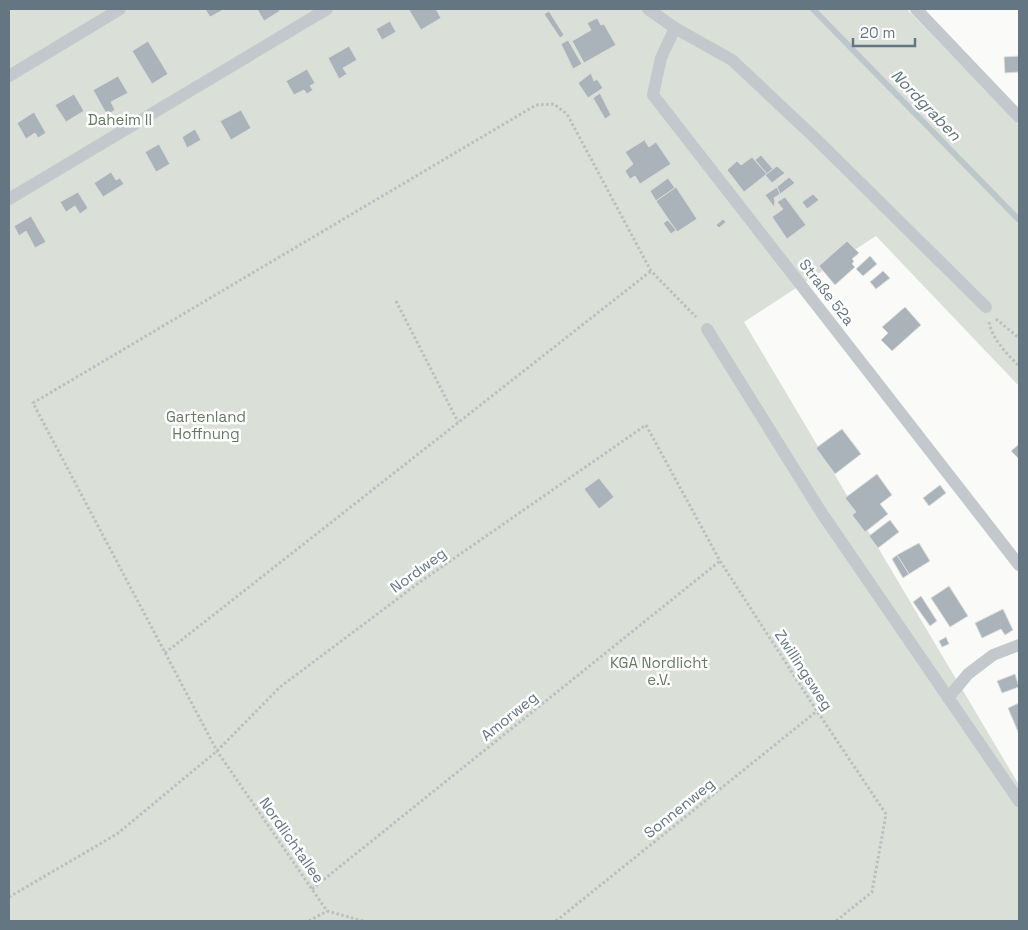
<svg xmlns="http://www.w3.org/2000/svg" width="1028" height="930" viewBox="0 0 1028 930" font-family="'Space Grotesk',sans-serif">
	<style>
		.green { fill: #dadfd7 }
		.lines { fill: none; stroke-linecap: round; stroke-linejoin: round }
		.stream { stroke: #bbc7cb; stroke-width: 6 }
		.building { fill: #aab3b9; stroke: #dcdcda }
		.path { stroke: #bbbfc2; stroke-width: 3; stroke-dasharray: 2.5 2.5; stroke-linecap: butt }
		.service { stroke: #c3c8cc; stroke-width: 12 }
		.labels { text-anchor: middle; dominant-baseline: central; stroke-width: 5; stroke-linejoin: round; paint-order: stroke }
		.park-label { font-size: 15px; fill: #687a64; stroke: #fff }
		.street-label { font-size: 15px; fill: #657683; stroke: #fff }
		.water-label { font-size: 16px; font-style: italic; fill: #60757c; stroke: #fff }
	</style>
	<rect width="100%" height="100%" fill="#fafaf8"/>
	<path class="green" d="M9 9H907L1019 125V386L876 236 744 322 1019 785V921H9Z"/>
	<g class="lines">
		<path class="stream" d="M813 9 1019 220"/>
	</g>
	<g class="building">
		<path d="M205 9H225L210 17Z"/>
		<path d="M257 9H279L280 11 264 21Z"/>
		<path d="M411 9H436L441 18 421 30 409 10Z"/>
		<path d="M549 11 564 35 560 38 544 14Z"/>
		<path d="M597 18 601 25 604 24 616 45 584 63 572 41 591 30 587 23Z"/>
		<path d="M390 21 396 32 382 40 376 29Z"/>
		<path d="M568 40 582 64 573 69 561 44Z"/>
		<path d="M148 41 168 74 152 84 132 51Z"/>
		<path d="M349 46 357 60 343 68 347 74 339 79 328 58Z"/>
		<path d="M1019 56V72L1005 73 1004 57Z"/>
		<path d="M307 69 315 83 310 86 313 90 307 94 304 90 294 95 286 81Z"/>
		<path d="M591 73 594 81 597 79 603 88 588 98 578 83Z"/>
		<path d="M118 76 128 93 111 102 115 110 107 115 93 90Z"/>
		<path d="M600 93 611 115 605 119 593 98Z"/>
		<path d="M74 94 84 111 66 122 55 105Z"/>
		<path d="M241 110 251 128 231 140 220 121Z"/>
		<path d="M34 112 46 133 38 138 35 133 26 139 17 123Z"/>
		<path d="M195 129 201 140 187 148 182 137Z"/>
		<path d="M646 139 645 141 649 147 656 142 671 164 640 184 635 176 630 179 625 171 633 164 625 152Z"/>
		<path d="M159 144 170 164 156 172 145 152Z"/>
		<path d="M761 155 773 169 767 174 755 160Z"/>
		<path d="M752 157 767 174 744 192 727 170 737 161 741 165Z"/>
		<path d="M777 166 785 173 772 183 765 175Z"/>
		<path d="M111 172 116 180 120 178 124 184 103 197 94 183Z"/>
		<path d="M789 177 795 183 780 194 777 187Z"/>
		<path d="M668 178 675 188 656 201 650 191Z"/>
		<path d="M676 187 697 219 677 232 656 201Z"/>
		<path d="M777 187 780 194 774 198 775 201 774 207 765 195Z"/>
		<path d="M78 192 88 208 80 214 75 206 66 212 60 202Z"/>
		<path d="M813 194 819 200 807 209 802 202Z"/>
		<path d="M785 197 806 225 787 239 772 217 783 209 777 202Z"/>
		<path d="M31 216 46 242 35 248 26 231 19 236 14 226Z"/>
		<path d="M723 219 726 222 719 228 716 225Z"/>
		<path d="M668 220 676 230 671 234 663 223Z"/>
		<path d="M847 241 859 253 852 259 854 261 852 264 855 267 835 285 819 266Z"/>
		<path d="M870 256 877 264 863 276 856 269Z"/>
		<path d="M883 271 890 278 876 289 870 282Z"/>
		<path d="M905 307 921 325 892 351 881 340 888 333 882 327Z"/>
		<path d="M842 429 861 454 835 474 816 448Z"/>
		<path d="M1019 444V459L1011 451Z"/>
		<path d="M877 474 892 495 880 504 888 514 865 532 852 515 856 512 845 498Z"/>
		<path d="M599 478 614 497 599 509 584 489Z"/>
		<path d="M940 485 946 493 929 506 923 498Z"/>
		<path d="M890 520 899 532 878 548 869 536Z"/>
		<path d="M919 543 930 561 909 574 897 555Z"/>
		<path d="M897 555 909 574 903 578 892 559Z"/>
		<path d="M949 586 968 616 950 627 931 598Z"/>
		<path d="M921 596 937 621 930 626 913 602Z"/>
		<path d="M1003 609 1013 630 1005 635 1001 629 982 638 975 623Z"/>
		<path d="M946 637 949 644 942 647 939 641Z"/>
		<path d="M1015 674 1019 687 1002 693 997 681Z"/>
		<path d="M1019 703V734L1008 708Z"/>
	</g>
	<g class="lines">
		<g class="path">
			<path d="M396 301 458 422"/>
			<path d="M996 319 1019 338"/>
			<path d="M989 322C992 339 1007 354 1019 366"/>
			<path d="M165 653 651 271"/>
			<path d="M312 889 720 561"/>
			<path d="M9 897 117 834 217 751 280 687 420 582 646 425 720 561 817 711 886 814 872 892 836 921"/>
			<path d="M309 921 327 911"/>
			<path d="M363 921 327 911 217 751 33 403 536 105 554 104 567 114 651 271 696 317"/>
			<path d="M556 921 817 711"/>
		</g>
		<g class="service">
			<path d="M648 9 675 28 732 60 815 138 986 307"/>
			<path d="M916 9 1019 117"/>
			<path d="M675 28 661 58 653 95 1019 565"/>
			<path d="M9 76 120 9"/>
			<path d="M9 199 327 9"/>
			<path d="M707 329 821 512 1019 801"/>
			<path d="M948 698 968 674 993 655 1019 645"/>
		</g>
	</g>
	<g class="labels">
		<g class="park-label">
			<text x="120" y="119">Daheim II</text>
			<text x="206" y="416">Gartenland<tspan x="206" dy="17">Hoffnung</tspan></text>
			<text x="659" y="662">KGA Nordlicht<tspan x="659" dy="17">e.V.</tspan></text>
		</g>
		<g class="street-label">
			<text transform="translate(827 292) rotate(52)">Straße 52a</text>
			<text transform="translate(418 570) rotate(-36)">Nordweg</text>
			<text transform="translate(804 670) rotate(57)">Zwillingsweg</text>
			<text transform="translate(509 716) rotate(-39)">Amorweg</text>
			<text transform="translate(679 808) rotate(-39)">Sonnenweg</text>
			<text transform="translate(292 840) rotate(55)">Nordlichtallee</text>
		</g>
		<g class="water-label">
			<text transform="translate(926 105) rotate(46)">Nordgraben</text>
		</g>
	</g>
	<rect width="1028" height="930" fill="none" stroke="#657683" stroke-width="20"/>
	<path d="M853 38v8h62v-8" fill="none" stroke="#657683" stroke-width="2.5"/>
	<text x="860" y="38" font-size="15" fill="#657683" stroke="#ffffff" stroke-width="4" paint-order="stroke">20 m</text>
</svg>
